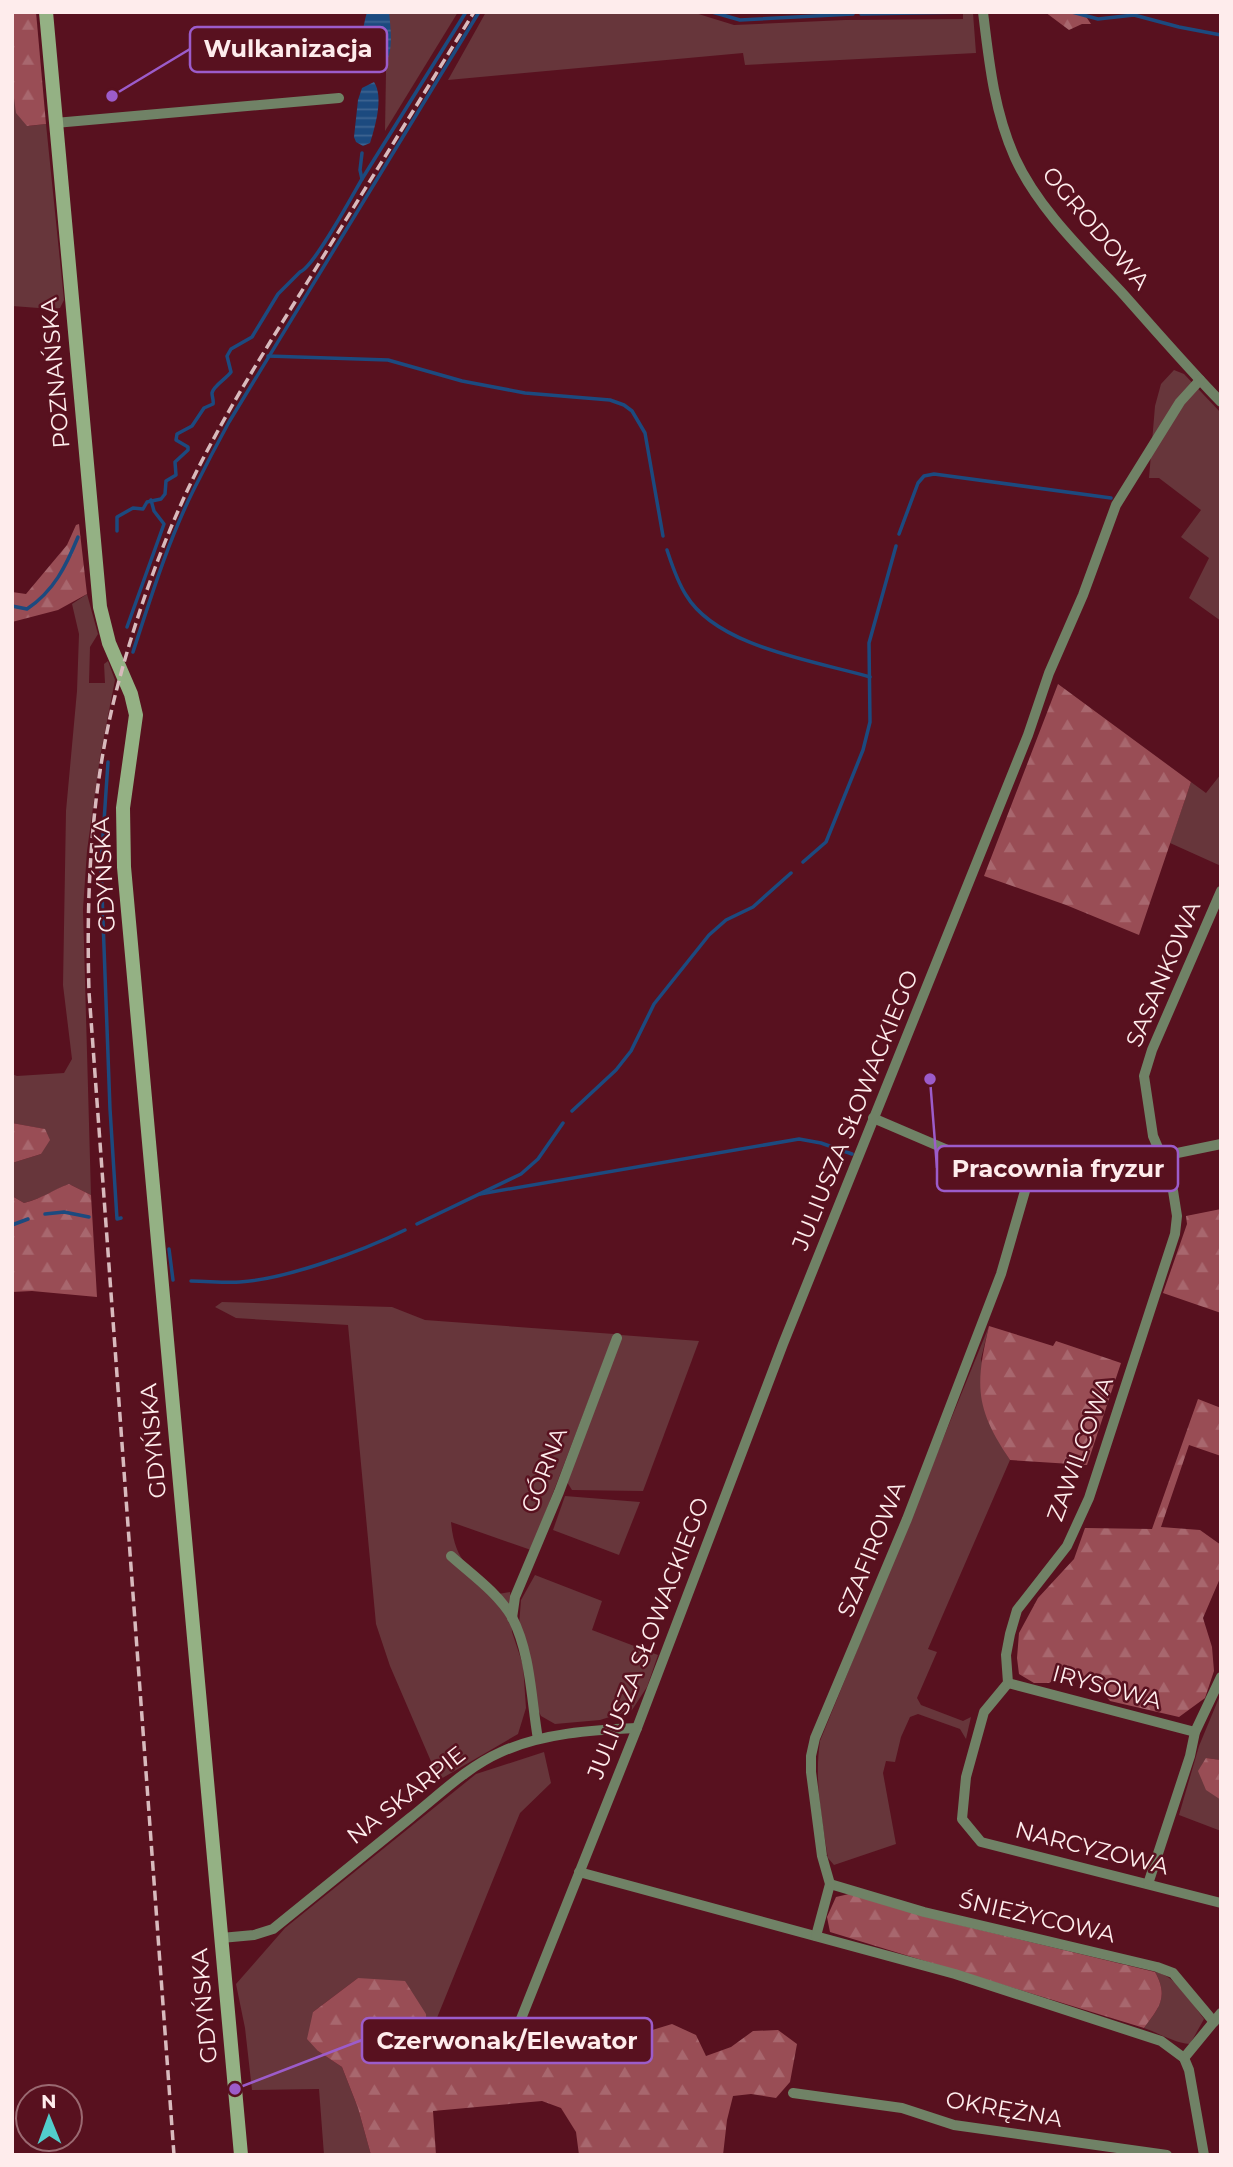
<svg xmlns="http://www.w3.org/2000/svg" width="1233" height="2167" viewBox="0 0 1233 2167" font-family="Montserrat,sans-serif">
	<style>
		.green { fill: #67363b }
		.forest { fill: url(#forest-firs) }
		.water { fill: url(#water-rules) }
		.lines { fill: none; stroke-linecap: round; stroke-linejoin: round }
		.stream { stroke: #1c4a7f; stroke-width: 3.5 }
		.minor { stroke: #708266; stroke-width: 10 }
		.secondary { stroke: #94b184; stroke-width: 14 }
		.rail { stroke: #d8babd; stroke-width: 3.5; stroke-dasharray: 10 5; stroke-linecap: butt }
		.labels { text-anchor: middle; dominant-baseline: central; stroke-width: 5; stroke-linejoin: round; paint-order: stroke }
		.street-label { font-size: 23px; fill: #feecec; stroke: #58111f }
		.leader { fill: none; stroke: #9c5cca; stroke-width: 2.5 }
		.callout-dot { fill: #9c5cca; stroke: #58111f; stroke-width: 2.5 }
		.callout { fill: #58111f; stroke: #9c5cca; stroke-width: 2.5 }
		.callout-label { font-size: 24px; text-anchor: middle; font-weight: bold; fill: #feecec }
	</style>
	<defs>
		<pattern id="forest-firs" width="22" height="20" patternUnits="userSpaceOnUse" patternTransform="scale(1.75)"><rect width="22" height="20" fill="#994d55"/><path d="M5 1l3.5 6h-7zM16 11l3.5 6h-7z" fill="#a8676e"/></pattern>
		<pattern id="water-rules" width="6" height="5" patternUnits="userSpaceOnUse" patternTransform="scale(1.75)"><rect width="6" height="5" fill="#1c4a7f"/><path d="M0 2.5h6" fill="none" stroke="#3e6491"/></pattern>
	</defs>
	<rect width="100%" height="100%" fill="#58111f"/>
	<g class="green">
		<path d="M387 12H458L385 131Z"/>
		<path d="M486 12H692L734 25 845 20 963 19V13H973L976 53 745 65 743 53 448 80Z"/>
		<path d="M12 83 17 113 28 126 46 124 64 300 60 308 52 309 12 306Z"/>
		<path d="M1174 370 1184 374 1221 413V621L1189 598 1209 558 1181 537 1201 510 1159 478H1149L1155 406 1161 384Z"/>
		<path d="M87 594 98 634 90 647 89 683H105L104 664 108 661 115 680 100 757 87 851 83 909 91 1195 69 1184C52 1191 43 1198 24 1203L12 1196V1163L41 1154 44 1129 12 1123V1074L17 1076 64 1073 72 1059 63 985 66 811 77 691 79 634 72 604Z"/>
		<path d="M1221 774V866L1170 843 1191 782 1206 793Z"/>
		<path d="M222 1302 392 1307 425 1320 614 1334 531 1550 451 1522C455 1563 470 1568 498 1594L510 1592 512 1632 523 1665 526 1708 518 1734 439 1780 390 1666 376 1624 348 1325 236 1318 215 1307Z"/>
		<path d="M989 1326 981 1359 1005 1452 1010 1460 928 1649 937 1652 917 1698 921 1705 963 1721 971 1717 966 1739 960 1729 918 1714 910 1717 901 1737 895 1762 886 1761 883 1773 896 1844 834 1865 828 1858C822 1819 814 1781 820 1741Z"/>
		<path d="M621 1335 699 1341 643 1491 572 1490 567 1482Z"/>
		<path d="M565 1496 640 1502 619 1555 553 1530Z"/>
		<path d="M535 1575 602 1601 592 1630 658 1655 647 1687 632 1710 600 1720 555 1724 541 1716 533 1699 519 1625 521 1600Z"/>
		<path d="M1221 1693V1760L1206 1758 1221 1800V1831L1179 1815 1199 1746Z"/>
		<path d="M544 1752 551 1783 520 1813 426 2045V2014L358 1978 313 2012 318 2051 342 2067 358 2108 371 2155H324L319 2089 252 2090 245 2028 236 1984 285 1928 476 1774Z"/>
		<path d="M1155 1972C1177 1976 1191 2002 1204 2019L1190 2044C1174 2043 1159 2033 1144 2028 1159 2008 1169 1997 1155 1972Z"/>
	</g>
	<g class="forest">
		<path d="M12 12H36L46 124 27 126 16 113 12 83Z"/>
		<path d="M1045 12H1083L1091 24H1082L1069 30Z"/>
		<path d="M79 524 87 594 58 610 12 622V592L26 594 67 545 76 525Z"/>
		<path d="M1058 684 1191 782 1139 935 1066 905 984 876Z"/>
		<path d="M12 1123 45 1129 50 1140 41 1154 12 1163Z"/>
		<path d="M69 1184 91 1195 97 1297 32 1291 12 1292V1196L24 1203C44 1198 52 1190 69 1184Z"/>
		<path d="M1221 1209V1313L1163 1293 1187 1224 1186 1216Z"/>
		<path d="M989 1326 1053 1346 1056 1341 1121 1363 1087 1465 1010 1460C975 1408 975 1386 989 1326Z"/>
		<path d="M1198 1399 1221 1408V1456L1189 1445 1161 1527 1200 1530 1221 1545V1576L1203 1618 1212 1647 1214 1671 1205 1698 1179 1717 1110 1701 1095 1683 1080 1675 1062 1676 1049 1683H1034L1019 1674 1017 1658 1019 1633 1038 1598 1074 1559 1085 1528 1152 1529Z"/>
		<path d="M1206 1758 1221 1760V1800L1206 1790 1198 1771Z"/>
		<path d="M849 1894 923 1916 1155 1972C1169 1997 1159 2008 1144 2028L830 1932 827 1917 836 1897Z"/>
		<path d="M358 1978 405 1981 426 2014 427 2045 517 2058 580 2049H613L649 2031 672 2024 696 2035 706 2056 731 2047 753 2031 778 2030 797 2044 790 2082 776 2098 751 2094 733 2096 727 2120 723 2155H579L576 2132 561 2108 542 2101 433 2111 436 2155H371L358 2108 342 2067 318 2051 307 2039 313 2012Z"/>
	</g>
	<g class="water">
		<path d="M367 12H389C391 32 396 63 375 73L365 68C359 52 362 29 367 12Z"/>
		<path d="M374 82C384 97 375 127 370 143L363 146 356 142 354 137 358 100 362 88Z"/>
	</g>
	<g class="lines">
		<g class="stream">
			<path d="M712 12 740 20 853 14"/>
			<path d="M1072 12 1098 19 1134 15 1179 27 1221 35"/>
			<path d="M861 14 967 12"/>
			<path d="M362 179 466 12"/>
			<path d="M268 356 388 360 462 381 525 393 610 400 624 405 632 411 645 433 663 536"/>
			<path d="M117 531V517L133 508 143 509 147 502 161 499 165 494 166 481 176 475 175 462 188 450V447L176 440 177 434 192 426 204 408 213 404C214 401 212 397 212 393 213 386 227 378 231 372L227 356 231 349 252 337 278 294 300 272C314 267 352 196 362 179L360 170 362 153"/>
			<path d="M899 534 918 483 924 476 934 474 1111 498"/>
			<path d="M667 550C672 565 677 581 686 595 717 647 815 661 870 677"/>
			<path d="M12 606 27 609C54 591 66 566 78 537"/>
			<path d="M127 627 164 524 154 511 151 500"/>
			<path d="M133 652C151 597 168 541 194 489 205 467 217 444 229 422L479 12"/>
			<path d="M108 762 101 866 110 1109 117 1219 121 1218"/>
			<path d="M803 862 826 842 863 750 870 722 869 643 896 546"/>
			<path d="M572 1111 616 1070 631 1051 654 1004 709 935 726 920 753 907 791 873"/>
			<path d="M480 1194 799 1139 821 1143 852 1154"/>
			<path d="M45 1214 64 1212 89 1217"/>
			<path d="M417 1224 521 1174 538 1159 563 1123"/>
			<path d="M12 1225 28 1219"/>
			<path d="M169 1249 173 1280"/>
			<path d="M191 1281C207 1281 224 1283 240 1282 287 1279 362 1251 405 1230"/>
		</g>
		<g class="minor">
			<path d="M983 12C989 62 994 111 1015 158 1039 210 1085 253 1124 295 1156 331 1187 367 1221 402"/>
			<path d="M55 123 339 98"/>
			<path d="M1221 891 1152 1050 1144 1076 1153 1136 1171 1178 1177 1216 1175 1234 1089 1498 1067 1546 1017 1610 1010 1634 1006 1655 1008 1683 984 1712 966 1777 962 1819 981 1842 1221 1903"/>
			<path d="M873 1118 1027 1184 1221 1144"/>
			<path d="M451 1556C471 1574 498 1593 512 1617 531 1654 531 1699 538 1739"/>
			<path d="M512 1618 515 1597 559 1492 617 1338"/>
			<path d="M1008 1683 1195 1732"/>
			<path d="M579 1872 955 1974 1161 2041 1184 2058 1189 2070 1204 2155"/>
			<path d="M830 1884 924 1912 1157 1967 1173 1973 1214 2022"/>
			<path d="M1148 1884 1190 1756 1195 1732 1221 1677"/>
			<path d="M816 1936 830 1884 822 1856 811 1772V1756L815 1738 907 1519 1001 1274 1027 1184"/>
			<path d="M221 1938 254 1935 273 1929C319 1892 364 1855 410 1818 439 1795 467 1767 501 1752 543 1733 592 1730 637 1728"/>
			<path d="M507 2054 637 1728 783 1344 1028 735 1049 673 1083 595 1116 505 1180 402 1200 380"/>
			<path d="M1184 2058 1221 2013"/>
			<path d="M793 2093 902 2108 954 2125 1167 2155"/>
		</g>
		<path class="secondary" d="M46 12 100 607 109 643 131 694 136 715 123 808 124 867 241 2155"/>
		<path class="rail" d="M174 2155 89 992C86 891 91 790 116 692 134 623 158 553 188 489 226 409 275 335 321 260 372 178 423 95 474 12"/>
	</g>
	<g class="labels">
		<g class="street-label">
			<text transform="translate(1096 228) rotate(50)">OGRODOWA</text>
			<text transform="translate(55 373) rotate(-95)">POZNAŃSKA</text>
			<text transform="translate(104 875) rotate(-93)">GDYŃSKA</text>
			<text transform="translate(1163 974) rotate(-67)">SASANKOWA</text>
			<text transform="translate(855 1110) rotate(-68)">JULIUSZA SŁOWACKIEGO</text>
			<text transform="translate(153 1441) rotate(-95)">GDYŃSKA</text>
			<text transform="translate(1080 1449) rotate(-70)">ZAWILCOWA</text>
			<text transform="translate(544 1470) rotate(-69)">GÓRNA</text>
			<text transform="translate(871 1549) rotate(-68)">SZAFIROWA</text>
			<text transform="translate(648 1638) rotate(-69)">JULIUSZA SŁOWACKIEGO</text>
			<text transform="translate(1107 1687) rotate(15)">IRYSOWA</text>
			<text transform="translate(406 1795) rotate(-38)">NA SKARPIE</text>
			<text transform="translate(1092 1848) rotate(14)">NARCYZOWA</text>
			<text transform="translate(1037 1917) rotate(13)">ŚNIEŻYCOWA</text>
			<text transform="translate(204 2006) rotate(-95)">GDYŃSKA</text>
			<text transform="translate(1004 2109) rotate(10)">OKRĘŻNA</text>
		</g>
	</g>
	<path class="leader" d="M112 96L190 49M930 1079L937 1168M235 2089L362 2040"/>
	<g class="callout-dot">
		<circle cx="112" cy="96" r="7"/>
		<circle cx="930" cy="1079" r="7"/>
		<circle cx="235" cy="2089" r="7"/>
	</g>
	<g class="callout">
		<rect x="190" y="27" width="197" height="45" rx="7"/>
		<rect x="937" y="1146" width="241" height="45" rx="7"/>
		<rect x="362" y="2018" width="290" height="45" rx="7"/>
	</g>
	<g class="callout-label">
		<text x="288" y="57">Wulkanizacja</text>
		<text x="1058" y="1177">Pracownia fryzur</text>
		<text x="507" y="2049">Czerwonak/Elewator</text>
	</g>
	<rect width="1233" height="2167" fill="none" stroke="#feecec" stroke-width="28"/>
	<g transform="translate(49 2118) rotate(359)"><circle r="33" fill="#58111f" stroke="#9a6971" stroke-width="2"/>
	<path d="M0-5L12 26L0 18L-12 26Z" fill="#52cdcc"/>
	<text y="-10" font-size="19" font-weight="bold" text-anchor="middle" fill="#feecec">N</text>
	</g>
</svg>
